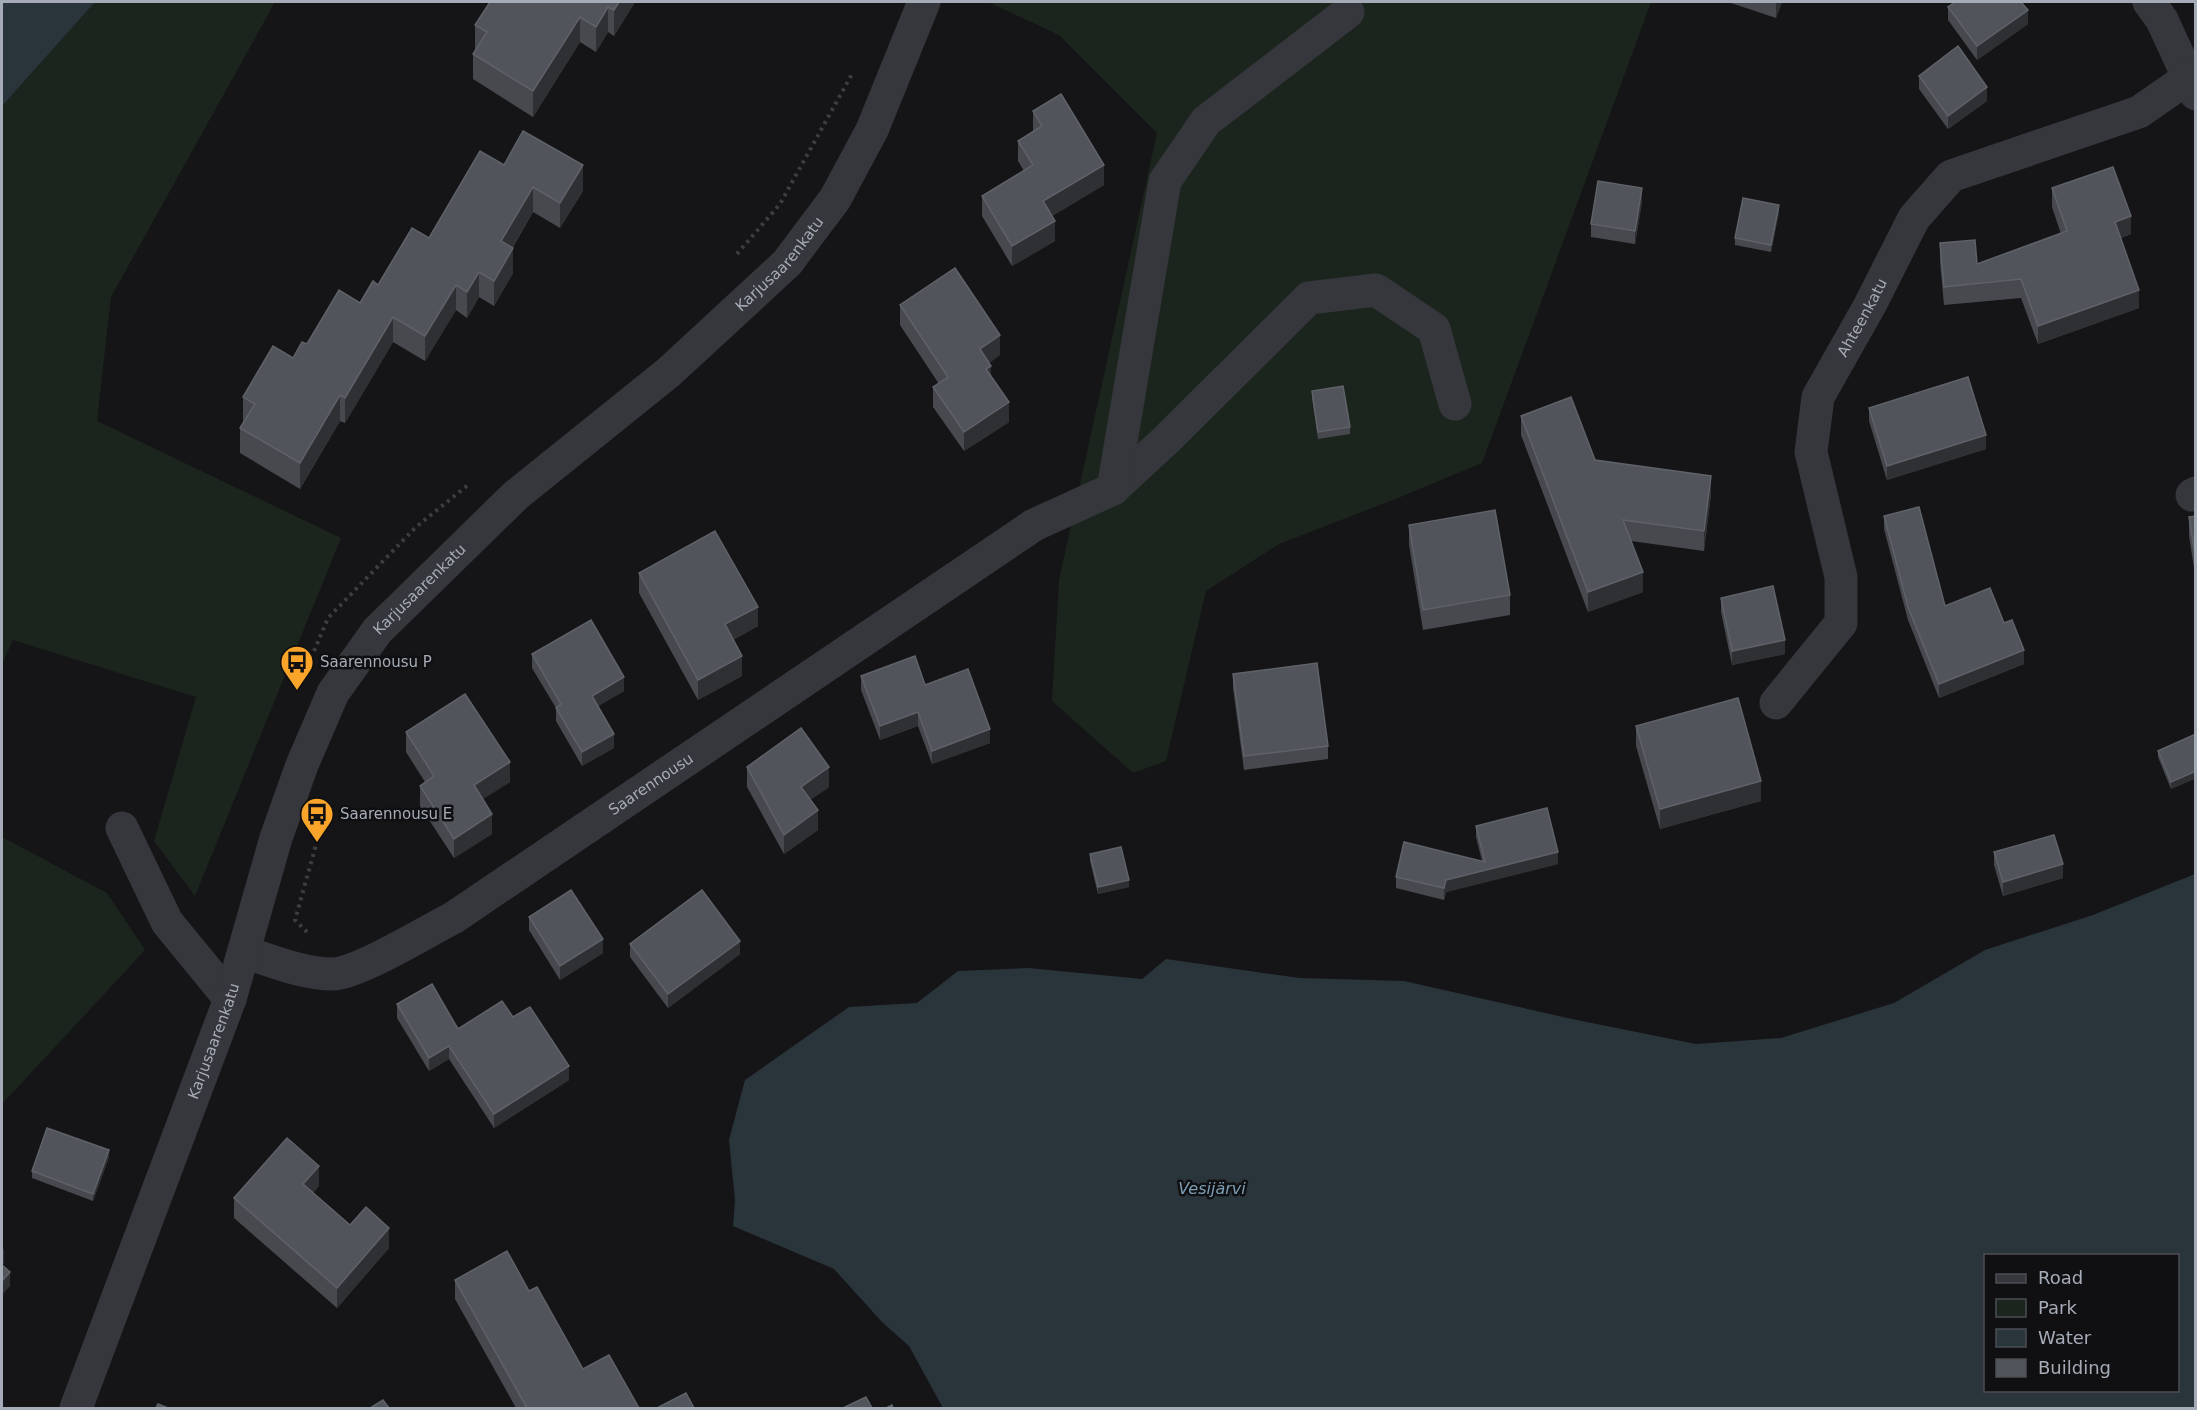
<svg xmlns="http://www.w3.org/2000/svg" width="2197" height="1410" viewBox="0 0 2197 1410" font-family="'DejaVu Sans',sans-serif">
	<style>
		.green { fill: #1c251d }
		.water { fill: #2a353b; fill-rule: evenodd }
		.lines { fill: none; stroke-linecap: round; stroke-linejoin: round }
		.path { stroke: #3b3e43; stroke-width: 4; stroke-dasharray: 3 4.5; stroke-linecap: butt }
		.minor { stroke: #35373c; stroke-width: 33 }
		.wall { fill: #47494f }
		.shaded-wall { fill: #2f3034 }
		.building { fill: #51545a; stroke: #5f6269; stroke-width: 1.5 }
		.labels { text-anchor: middle; dominant-baseline: central; stroke-width: 5; stroke-linejoin: round; paint-order: stroke }
		.street-label { font-size: 15px; fill: #a6acb7; stroke: #101012 }
		.poi-label { font-size: 15px; fill: #a6acb7; stroke: #101012; text-anchor: start }
		.water-label { font-size: 16px; font-style: italic; fill: #7b9eb4; stroke: #101012 }
	</style>
	<rect width="100%" height="100%" fill="#151517"/>
	<g class="green">
		<path d="M95 2H275L111 297 97 421 341 538 195 896 154 841 196 697 13 640 2 664V106Z"/>
		<path d="M988 2H1651L1482 463 1398 498 1279 544 1206 591 1166 761 1133 773 1052 701 1059 580 1157 133 1059 35Z"/>
		<path d="M2 837 107 893 145 950 2 1104Z"/>
	</g>
	<g class="water">
		<path d="M2 2H95L2 106Z"/>
		<path d="M2195 874V1408H943L909 1346 882 1322 834 1269 733 1226 735 1200 729 1140 745 1080 849 1007 917 1003 958 971 1028 968 1142 979 1166 959 1299 978 1404 981 1572 1019 1696 1044 1781 1038 1894 1003 1985 950 2093 915ZM1986 1256H2178V1390H1986Z"/>
	</g>
	<g class="lines">
		<g class="path">
			<path d="M737 254 780 204 852 74"/>
			<path d="M314 651 328 618 416 527 468 485"/>
			<path d="M307 932 295 920 316 845"/>
		</g>
		<g class="minor">
			<path d="M2149 2 2162 20 2196 94"/>
			<path d="M1113 489 1167 439 1309 298 1376 290 1434 329 1455 404"/>
			<path d="M2192 495 2196 493"/>
			<path id="s1" d="M1776 703 1841 623V577L1811 452 1818 397 1870 305 1914 218 1951 176 2139 112 2188 78"/>
			<path d="M122 828 167 922 230 999"/>
			<path id="s2" d="M244 952C272 961 303 974 333 974 359 973 427 931 453 918L1034 525 1113 489 1165 181 1206 121 1348 12"/>
			<path id="s3" d="M76 1408 230 999 276 838 302 765 333 693 377 631 515 496 669 372 787 263 835 199 872 130 924 2"/>
		</g>
	</g>
	<g class="wall">
		<path d="M490 2H635L614 36 608 32 596 52 580 42 533 117 473 79V54L475 50V25Z"/>
		<path d="M1728 2H1782L1776 18Z"/>
		<path d="M1948 7 2028 24 1977 60 1948 20Z"/>
		<path d="M1919 76 1987 101 1948 129 1919 89Z"/>
		<path d="M1033 111 1104 185 1052 216 1055 241 1012 266 982 216V196L1024 171 1018 161V141L1033 131Z"/>
		<path d="M504 165 583 191 560 228 533 212 513 247V273L494 306 479 297 467 318 456 310 425 361 393 342 345 423 340 421 300 489 240 453V428L243 422V397L293 358 307 344 360 303 429 238Z"/>
		<path d="M2052 188 2131 234 2121 238 2139 308 2038 344 2021 298 1944 305 1940 262V243L1977 264 2061 234 2052 207Z"/>
		<path d="M1642 202 1635 244 1591 237V224Z"/>
		<path d="M1779 212 1771 252 1735 245V238Z"/>
		<path d="M900 305 1000 355 989 363 991 375 1009 422 964 451 933 407V387L939 384 900 325Z"/>
		<path d="M1312 391 1350 427V434L1318 439 1312 398Z"/>
		<path d="M1869 408 1986 449 1887 480 1869 421Z"/>
		<path d="M1521 416 1595 460 1711 495 1704 551 1631 541 1643 592 1588 612 1521 435Z"/>
		<path d="M1884 516 1945 606 2024 664 1939 698 1908 620 1884 529Z"/>
		<path d="M2196 516V574H2195L2189 536V517Z"/>
		<path d="M1409 525 1510 595V615L1423 630 1409 545Z"/>
		<path d="M639 573 758 626 733 640 742 676 698 700 639 593Z"/>
		<path d="M1721 598 1785 654 1732 665 1721 612Z"/>
		<path d="M532 654 624 691 598 706 614 748 582 766 556 721V708L532 668Z"/>
		<path d="M1233 674 1328 746V759L1244 770 1233 688Z"/>
		<path d="M861 676 925 685 990 743 932 764 918 726 880 740 861 690Z"/>
		<path d="M1636 726 1761 801 1660 829 1636 746Z"/>
		<path d="M406 732 510 782 482 799 492 834 454 858 420 806V786L425 782 406 752Z"/>
		<path d="M2196 734V778L2171 789 2158 757V751Z"/>
		<path d="M747 767 829 787 810 800 818 830 784 854 747 787Z"/>
		<path d="M1476 826 1558 864 1446 892 1444 900 1396 888V877L1482 861 1476 837Z"/>
		<path d="M1994 852 2063 878 2003 896 1994 865Z"/>
		<path d="M1090 854 1129 887 1098 894 1090 861Z"/>
		<path d="M529 917 603 953 560 980 529 930Z"/>
		<path d="M630 944 740 954 668 1008 630 957Z"/>
		<path d="M397 1004 458 1029 513 1017 569 1080 494 1128 449 1059 429 1071 397 1018Z"/>
		<path d="M109 1157 93 1201 32 1178V1171Z"/>
		<path d="M319 1186 313 1193 350 1225 389 1248 337 1308 234 1218V1198Z"/>
		<path d="M455 1280 529 1291 583 1369 639 1408H516L455 1299Z"/>
	</g>
	<g class="shaded-wall">
		<path d="M619 2H635L614 36V10Z"/>
		<path d="M1776 2H1782L1776 18Z"/>
		<path d="M608 7V32L596 52V27Z"/>
		<path d="M2028 10V24L1977 60V46Z"/>
		<path d="M580 17V42L533 117V91Z"/>
		<path d="M1987 87V101L1948 129V116Z"/>
		<path d="M583 165V191L560 228V203Z"/>
		<path d="M1104 165V185L1043 221V201Z"/>
		<path d="M533 187V212L501 266V241Z"/>
		<path d="M1642 188V202L1635 244V231Z"/>
		<path d="M1779 205V212L1771 252V245Z"/>
		<path d="M2131 216V234L2115 240V222Z"/>
		<path d="M1055 221V241L1012 266V246Z"/>
		<path d="M513 248V273L494 306V281Z"/>
		<path d="M479 272V297L467 318V292Z"/>
		<path d="M456 285V310L425 361V336Z"/>
		<path d="M2139 290V308L2038 344V326Z"/>
		<path d="M393 317V342L345 423V398Z"/>
		<path d="M1000 335V355L980 369V349Z"/>
		<path d="M991 366V386L986 369Z"/>
		<path d="M340 395V421L300 489V463Z"/>
		<path d="M1009 402V422L964 451V432Z"/>
		<path d="M1986 435V449L1887 480V466Z"/>
		<path d="M1711 476V495L1704 551V531Z"/>
		<path d="M1643 572V592L1588 612V592Z"/>
		<path d="M758 607V626L725 644V624Z"/>
		<path d="M1785 640V654L1732 665V651Z"/>
		<path d="M2024 650V664L1939 698V684Z"/>
		<path d="M742 656V676L698 700V680Z"/>
		<path d="M624 677V691L592 710V696Z"/>
		<path d="M918 712V726L880 740V726Z"/>
		<path d="M990 729V743L932 764V751Z"/>
		<path d="M614 734V748L582 766V752Z"/>
		<path d="M510 762V782L474 805V785Z"/>
		<path d="M829 767V787L801 806V787Z"/>
		<path d="M2196 771V778L2171 789V782Z"/>
		<path d="M1761 781V801L1660 829V809Z"/>
		<path d="M818 810V830L784 854V835Z"/>
		<path d="M492 814V834L454 858V839Z"/>
		<path d="M1558 852V864L1446 892 1444 900V888L1446 880Z"/>
		<path d="M2063 864V878L2003 896V882Z"/>
		<path d="M1129 880V887L1098 894V887Z"/>
		<path d="M603 939V953L560 980V966Z"/>
		<path d="M740 941V954L668 1008V994Z"/>
		<path d="M449 1046V1059L429 1071V1058Z"/>
		<path d="M569 1066V1080L494 1128V1114Z"/>
		<path d="M109 1150V1157L93 1201V1194Z"/>
		<path d="M319 1166V1186L303 1204V1184Z"/>
		<path d="M389 1228V1248L337 1308V1288Z"/>
		<path d="M4 1249V1263L2 1265V1251Z"/>
		<path d="M10 1272V1286L2 1295V1281Z"/>
	</g>
	<g class="building">
		<path d="M490 2H619L614 10 608 7 596 27 580 17 533 91 473 54 487 32 475 25Z"/>
		<path d="M1955 2H2021L2028 10 1977 46 1948 7Z"/>
		<path d="M1958 46 1987 87 1948 116 1919 76Z"/>
		<path d="M1061 94 1104 165 1043 201 1055 221 1012 246 982 196 1033 165 1018 141 1042 126 1033 111Z"/>
		<path d="M523 131 583 165 560 203 533 187 501 241 513 248 494 281 479 272 467 292 456 285 425 336 393 317 345 398 340 395 300 463 240 428 255 404 243 397 273 346 293 358 302 342 307 344 339 290 360 303 373 281 378 285 412 228 429 238 480 151 504 165Z"/>
		<path d="M2113 167 2131 216 2115 222 2139 290 2038 326 2021 279 1944 287 1940 243 1975 240 1977 264 2067 231 2052 188Z"/>
		<path d="M1598 181 1642 188 1635 231 1591 224Z"/>
		<path d="M1743 198 1779 205 1771 245 1735 238Z"/>
		<path d="M955 268 1000 335 980 349 991 366 986 369 1009 402 964 432 933 387 948 377 900 305Z"/>
		<path d="M1968 377 1986 435 1887 466 1869 408Z"/>
		<path d="M1343 386 1350 427 1318 432 1312 391Z"/>
		<path d="M1571 397 1595 460 1711 476 1704 531 1623 520 1643 572 1588 592 1521 416Z"/>
		<path d="M1919 507 1945 606 1990 588 2004 623 2012 620 2024 650 1939 684 1908 607 1884 516Z"/>
		<path d="M1495 510 1510 595 1423 610 1409 525Z"/>
		<path d="M2196 516V555H2195L2189 517Z"/>
		<path d="M715 531 758 607 725 624 742 656 698 680 639 573Z"/>
		<path d="M1773 586 1785 640 1732 651 1721 598Z"/>
		<path d="M591 620 624 677 592 696 614 734 582 752 556 708 561 704 532 654Z"/>
		<path d="M915 656 925 685 968 669 990 729 932 751 918 712 880 726 861 676Z"/>
		<path d="M1317 663 1328 746 1244 756 1233 674Z"/>
		<path d="M465 694 510 762 474 785 492 814 454 839 420 786 434 776 406 732Z"/>
		<path d="M1738 698 1761 781 1660 809 1636 726Z"/>
		<path d="M801 728 829 767 801 787 818 810 784 835 747 767Z"/>
		<path d="M2196 734V771L2171 782 2158 751Z"/>
		<path d="M1547 808 1558 852 1446 880 1444 888 1396 877 1404 842 1485 862 1476 826Z"/>
		<path d="M2054 835 2063 864 2003 882 1994 852Z"/>
		<path d="M1121 847 1129 880 1098 887 1090 854Z"/>
		<path d="M571 890 603 939 560 966 529 917Z"/>
		<path d="M702 890 740 941 668 994 630 944Z"/>
		<path d="M432 984 458 1029 502 1001 513 1017 530 1007 569 1066 494 1114 449 1046 429 1058 397 1004Z"/>
		<path d="M47 1128 109 1150 93 1194 32 1171Z"/>
		<path d="M287 1138 319 1166 303 1184 350 1225 366 1207 389 1228 337 1288 234 1198Z"/>
		<path d="M507 1251 529 1291 537 1287 583 1369 609 1355 639 1408H527L455 1280Z"/>
		<path d="M2 1265 10 1272 2 1281Z"/>
		<path d="M686 1393 694 1408H657Z"/>
		<path d="M866 1397 872 1408H843Z"/>
		<path d="M383 1400 389 1408H370Z"/>
		<path d="M158 1404 168 1408H156Z"/>
		<path d="M892 1405 893 1408H886Z"/>
	</g>
	<defs>
		<symbol id="bus-pin" viewBox="-11 -11 22 30"><path d="M0 17L-7.5 6A9.5 9.5 0 1 1 7.5 6Z" fill="#faa429" stroke="#101012"/><path d="M-5-6H5V4H4V6H2V4H-2V6H-4V4H-5ZM-3.5-4V0h7V-4ZM-3.5 1.2v1.5H-2V1.2ZM2 1.2v1.5H3.5V1.2Z" fill="#111"/></symbol>
	</defs>
	<g fill-rule="evenodd">
		<use href="#bus-pin" x="278" y="643" width="38" height="52"/>
		<use href="#bus-pin" x="298" y="795" width="38" height="52"/>
	</g>
	<g class="labels">
		<g class="street-label">
			<text stroke="none"><textPath href="#s3" startOffset="1382">Karjusaarenkatu</textPath></text>
			<text stroke="none"><textPath href="#s1" startOffset="424">Ahteenkatu</textPath></text>
			<text stroke="none"><textPath href="#s3" startOffset="896">Karjusaarenkatu</textPath></text>
			<text stroke="none"><textPath href="#s2" startOffset="464">Saarennousu</textPath></text>
			<text stroke="none"><textPath href="#s3" startOffset="392">Karjusaarenkatu</textPath></text>
		</g>
		<g class="poi-label">
			<text x="320" y="662">Saarennousu P</text>
			<text x="340" y="814">Saarennousu E</text>
		</g>
		<g class="water-label">
			<text x="1212" y="1188">Vesijärvi</text>
		</g>
	</g>
	<rect width="2197" height="1410" fill="none" stroke="#a6acb7" stroke-width="6"/>
	<rect x="1984" y="1254" width="195" height="138" fill="#101012" stroke="#4c4e54" stroke-width="1.5"/>
	<rect x="1996" y="1274" width="30" height="9" fill="#35373c" stroke="#4c4e54" stroke-width="1.5"/>
	<text x="2038" y="1284" font-size="18" fill="#a6acb7">Road</text>
	<rect x="1996" y="1299" width="30" height="18" fill="#1c251d" stroke="#4c4e54" stroke-width="1.5"/>
	<text x="2038" y="1314" font-size="18" fill="#a6acb7">Park</text>
	<rect x="1996" y="1329" width="30" height="18" fill="#2a353b" stroke="#4c4e54" stroke-width="1.5"/>
	<text x="2038" y="1344" font-size="18" fill="#a6acb7">Water</text>
	<rect x="1996" y="1359" width="30" height="18" fill="#51545a" stroke="#4c4e54" stroke-width="1.5"/>
	<text x="2038" y="1374" font-size="18" fill="#a6acb7">Building</text>
</svg>
